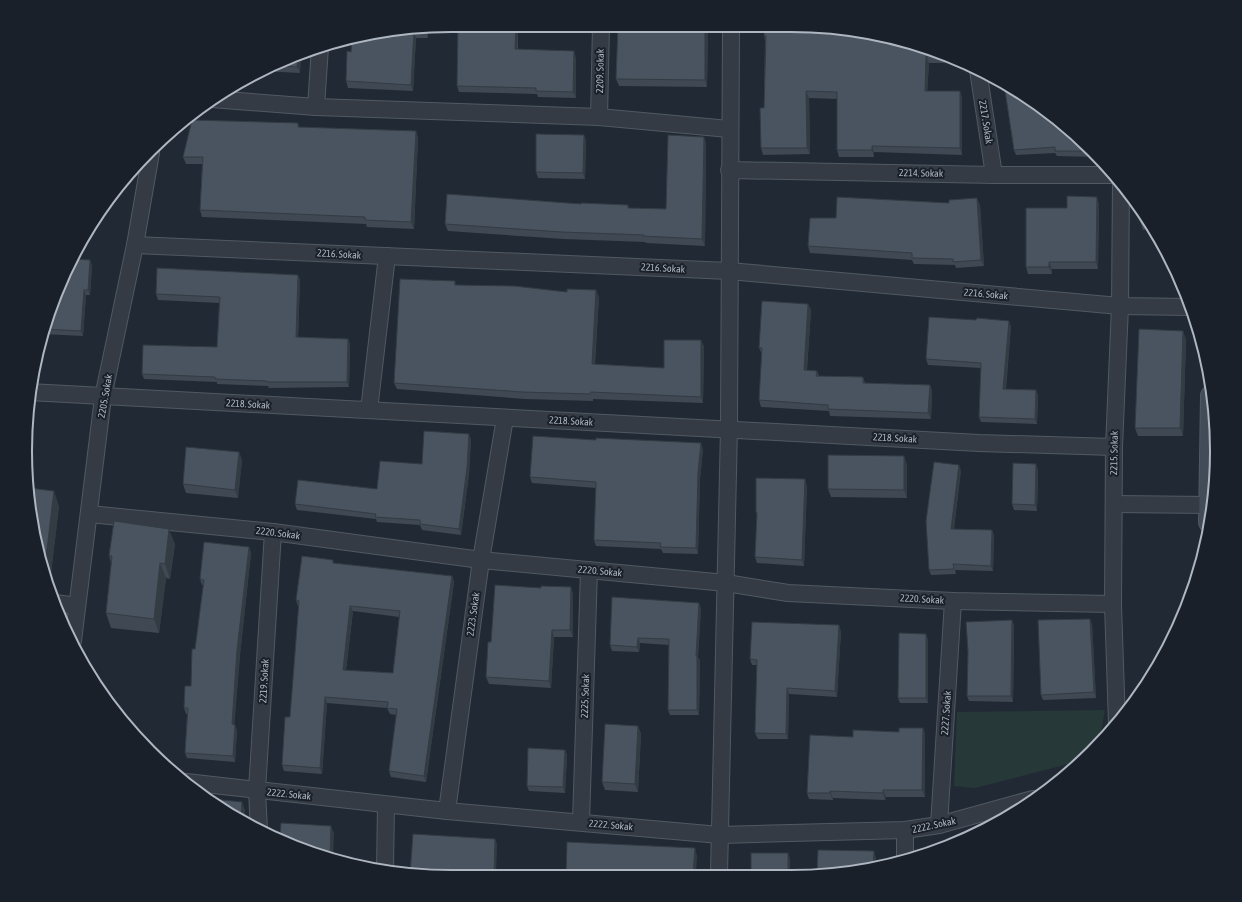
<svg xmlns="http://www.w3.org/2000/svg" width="1242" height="902" viewBox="0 0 1242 902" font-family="'Asap Condensed',sans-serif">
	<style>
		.green { fill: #263837 }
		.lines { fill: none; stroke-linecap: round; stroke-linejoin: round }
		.minor-casing { stroke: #515963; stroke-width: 18 }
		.secondary-casing { stroke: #515963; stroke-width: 24 }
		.minor { stroke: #343b45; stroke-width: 16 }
		.secondary { stroke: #424b58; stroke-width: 22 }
		.wall { fill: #3f4853; fill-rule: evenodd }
		.shaded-wall { fill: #333b43 }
		.building { fill: #495460; stroke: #333b43; fill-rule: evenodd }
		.labels { text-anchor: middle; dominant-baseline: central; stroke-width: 4; stroke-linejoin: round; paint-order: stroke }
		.street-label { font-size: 10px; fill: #aeb6c2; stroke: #1a2029 }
		.rim { fill: none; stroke: #aeb6c2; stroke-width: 2 }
	</style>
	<rect width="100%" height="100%" fill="#212a34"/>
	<path class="green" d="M1105 710 1099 744 1080 761 975 788 954 786 957 712Z"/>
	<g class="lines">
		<defs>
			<g id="minor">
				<path d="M978 70 994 175"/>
				<path d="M212 99 316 107 599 117 729 129"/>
				<path d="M316 107 320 47"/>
				<path d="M599 117 601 25"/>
				<path d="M729 170 994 175H1113"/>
				<path d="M135 245 729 271 1120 306 1190 307"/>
				<path d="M29 392 979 443 1114 447"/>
				<path d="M369 410 387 256"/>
				<path d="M1114 504 1210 505"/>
				<path d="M89 514 273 532 481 560 726 583 788 593 953 601 1113 604"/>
				<path d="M55 603 77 606"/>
				<path d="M73 641 103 397 135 245 151 153"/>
				<path d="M1117 724 1113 604 1114 447 1120 306 1121 183"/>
				<path d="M186 782 447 811 720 835 905 830 939 825 1033 799"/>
				<path d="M447 811 481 560 505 418"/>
				<path d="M581 822 589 570"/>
				<path d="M939 825 953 601"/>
				<path d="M905 830V858"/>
				<path d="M259 831 257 790 273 532"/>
				<path d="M385 870 386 805"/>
				<path d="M719 874 729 428 731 25"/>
			</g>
			<path id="secondary" d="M1210 522 1212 396"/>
		</defs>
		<use href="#minor" class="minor-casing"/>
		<use href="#secondary" class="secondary-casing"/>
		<use href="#minor" class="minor"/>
		<use href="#secondary" class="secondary"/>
	</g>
	<g class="wall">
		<path d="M451 25H518V49L576 58V98L538 97 537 94 459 92 457 86 458 31 428 30V38H416L413 91 348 88 346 81 351 52 352 38Z"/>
		<path d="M618 25H706V27L708 31 707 87 619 86 616 79Z"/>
		<path d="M764 36 948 55V63H929L927 91H960L962 98V155L874 152V157H839L837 150V99L809 98 810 154 763 155 761 148 764 108 765 40Z"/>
		<path d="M301 53 300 73 262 71 288 58Z"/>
		<path d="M1027 97 1035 103 1036 106 1072 131 1095 155V157L1057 156 1055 153 1016 155 1014 150Z"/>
		<path d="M298 123 299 127 416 131 418 138 414 229 367 227 366 224 202 217 200 210 202 164H186L183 157Z"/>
		<path d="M584 135 586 140 585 179 538 178 536 172Z"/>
		<path d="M704 137 706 144 705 246 646 243 645 242 564 239 448 231 445 224 581 204 628 205 629 208 666 209Z"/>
		<path d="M1099 204 1098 269H1052V274H1028L1026 267 1067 208Z"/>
		<path d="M980 205 984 266 956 268 955 265 914 264 912 260 810 253 808 246 836 218Z"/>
		<path d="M1140 209 1152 229 1143 230 1140 221Z"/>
		<path d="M90 260 92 266 90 295H86L83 336 42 334 69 263Z"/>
		<path d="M298 275 300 280 298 337 348 339 350 344 349 387 269 388 268 386 217 384V382L144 379 142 374 217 347 219 303 158 300 156 294Z"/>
		<path d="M457 285 599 297 595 364 664 368 701 340 704 347 703 403 593 399V401L525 399 397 389 394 383Z"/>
		<path d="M808 304 811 310 807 370 817 371 819 376 863 377 865 383 930 385 932 391 931 419 830 416 829 411 761 407 759 400 762 354 759 348Z"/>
		<path d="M1011 326 1006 389 1036 390 1038 395 1037 424 981 422 979 417 981 368 928 365 926 359Z"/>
		<path d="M1186 339 1183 436H1138L1135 428Z"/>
		<path d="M471 439 469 474 461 535 422 530 420 525 377 522 376 519 297 510 295 504 377 489Z"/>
		<path d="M703 449 700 479 698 554 663 553 661 549 596 546 594 540 596 488 532 483 530 477Z"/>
		<path d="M239 452 242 460 238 498 186 493 183 484Z"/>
		<path d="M904 456 907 465V498L831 497 828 489Z"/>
		<path d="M961 470 954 529 992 530 994 536 993 571 955 570 956 574 931 575 929 570Z"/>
		<path d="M1038 470 1037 511 1014 510 1012 504Z"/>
		<path d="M807 485 804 566 757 563 755 557 757 517 756 512Z"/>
		<path d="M29 506H59L51 573H46Z"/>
		<path d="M175 544 170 579 166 578 159 633 111 628 106 613 111 563 109 556Z"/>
		<path d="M249 547 251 553 240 655 234 725 237 730 235 762 187 758 185 753 187 714H186L184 708 191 686 203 585H202L200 579Z"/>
		<path d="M334 563 452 576 454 582 426 782 391 777 389 771 396 715 390 714 387 708 327 703 322 774 284 771 282 765 290 717 299 606H298L296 600ZM353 611 399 617 393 673 346 670Z"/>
		<path d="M573 593V637H554L551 688 489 684 486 677 491 642Z"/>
		<path d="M701 608 698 657 700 661 699 715H670L668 710 669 645 640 643 639 652 612 651 610 645Z"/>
		<path d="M1012 620 1014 626 1013 702 969 701 967 696Z"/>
		<path d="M1092 624 1096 698 1043 700 1041 695Z"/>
		<path d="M841 631 837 697 789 694 788 739H758L755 733 757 665H752L750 659Z"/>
		<path d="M928 639V703H900L898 698Z"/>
		<path d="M638 726 641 734 638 792 605 790 602 782Z"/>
		<path d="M923 728 925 734V797H886L885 800 833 798V800L809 799 807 793 853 737 899 732Z"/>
		<path d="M565 750 567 755 565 793 529 791 527 786Z"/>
	</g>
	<g class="shaded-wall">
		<path d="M516 25H518L517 55 515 49Z"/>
		<path d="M704 25H706V27L708 31 707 87 705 80Z"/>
		<path d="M426 28H428V38L426 31Z"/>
		<path d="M414 31 416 38 413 91 411 85Z"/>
		<path d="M574 51 576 58V98L573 92Z"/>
		<path d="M301 53 300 73 297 67 298 54Z"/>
		<path d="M945 55H948V63L945 57Z"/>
		<path d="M926 56 929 63 927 98 925 91Z"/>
		<path d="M806 91 809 98 810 154 807 148Z"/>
		<path d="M960 91 962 98V155L960 148Z"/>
		<path d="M416 131 418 138 414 229 411 222Z"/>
		<path d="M584 135 586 140 585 179 583 173Z"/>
		<path d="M704 137 706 144 705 246 702 239Z"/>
		<path d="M872 146 874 152V157L872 150Z"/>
		<path d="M1097 197 1099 204 1098 269 1096 262Z"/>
		<path d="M977 198 980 205 984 266 981 260Z"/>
		<path d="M90 260 92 266 90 295 88 290Z"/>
		<path d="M1049 262 1052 269V274L1049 267Z"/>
		<path d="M298 275 300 280 298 343 296 337Z"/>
		<path d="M84 290 86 295 83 336 81 331Z"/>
		<path d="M596 290 599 297 594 370 592 364Z"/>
		<path d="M808 304 811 310 806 377 804 370Z"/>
		<path d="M1009 321 1011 326 1005 394 1003 389Z"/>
		<path d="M1183 331 1186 339 1183 436 1180 428Z"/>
		<path d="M348 339 350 344 349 387 347 382Z"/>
		<path d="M701 340 704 347 703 403 701 397Z"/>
		<path d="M930 385 932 391 931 419 928 413Z"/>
		<path d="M1036 390 1038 395 1037 424 1035 419Z"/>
		<path d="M469 434 471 439 469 474 461 535 459 529Z"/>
		<path d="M701 443 703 449 700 479 698 554 696 548 698 473Z"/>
		<path d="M239 452 242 460 238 498 235 490Z"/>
		<path d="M904 456 907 465V498L904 490Z"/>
		<path d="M1036 464 1038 470 1037 511 1035 505Z"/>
		<path d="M959 465 961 470 953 534 951 529Z"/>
		<path d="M805 479 807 485 804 566 802 560Z"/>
		<path d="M54 491 59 506 51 573 46 558Z"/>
		<path d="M169 529 175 544 170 579 165 564Z"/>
		<path d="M992 530 994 536 993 571 991 566Z"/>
		<path d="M249 547 251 553 240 655 234 730 232 724 237 650Z"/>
		<path d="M160 563 166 578 159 633 154 619Z"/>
		<path d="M452 576 454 582 426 782 424 776Z"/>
		<path d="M571 587 573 593V637L570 630Z"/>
		<path d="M699 603 701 608 698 657 700 661 699 715 697 710 696 656Z"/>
		<path d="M350 606 353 611 345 676 343 670Z"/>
		<path d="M1090 619 1092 624 1096 698 1094 692Z"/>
		<path d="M1012 620 1014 626 1013 702 1011 696Z"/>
		<path d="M839 625 841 631 837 697 835 691Z"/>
		<path d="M552 630 554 637 551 688 549 681Z"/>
		<path d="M926 634 928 639V703L926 698Z"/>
		<path d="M638 638 640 643 639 652 637 647Z"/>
		<path d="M787 688 789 694 788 739 786 734Z"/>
		<path d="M325 697 327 703 322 774 320 768Z"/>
		<path d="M235 725 237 730 235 762 233 756Z"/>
		<path d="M638 726 641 734 638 792 635 784Z"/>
		<path d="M923 728 925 734V797L922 790Z"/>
		<path d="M565 750 567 755 565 793 563 787Z"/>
		<path d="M883 790 886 797 885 800 883 793Z"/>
		<path d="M830 791 833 798V800L830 793Z"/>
		<path d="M242 802 245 810 244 821 241 818Z"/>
		<path d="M331 826 334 833 333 859 330 858Z"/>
		<path d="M495 839 497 844 496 876H494Z"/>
		<path d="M695 848 697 856 696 874H693Z"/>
		<path d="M874 851 876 858V865L873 866Z"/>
		<path d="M788 853 790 858V874H788Z"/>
	</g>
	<g class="building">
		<path d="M458 25H516L515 49 574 51 573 92 536 91V88L457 86Z"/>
		<path d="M618 25H705V80L616 79Z"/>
		<path d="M765 25H791L901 39 945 55V57L926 56 925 91H960V148L872 146V150H837V92L806 91 807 148H761L760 108H764L766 36H764Z"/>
		<path d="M426 28V31H414L411 85 346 81 347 51 351 52 352 38Z"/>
		<path d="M298 54 297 67 273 65 288 58Z"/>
		<path d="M1004 84 1027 97 1034 102 1035 106H1040L1072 131 1091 151H1055V147L1014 150Z"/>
		<path d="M192 120 298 123V127L416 131 411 222 365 220V217L200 210 203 157H183Z"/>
		<path d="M536 134 584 135 583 173 536 172Z"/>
		<path d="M668 135 704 137 702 239 643 236 644 235 562 232 445 224 447 194 581 204V203L628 205V208L666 209Z"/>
		<path d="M1067 196 1097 197 1096 262H1049V267H1026V208H1067Z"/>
		<path d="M837 197 949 203V200L977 198 981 260 953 262V259L912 258V253L808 246 810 218H836Z"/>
		<path d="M1140 209 1147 221H1140Z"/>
		<path d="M71 259 90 260 88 290H84L81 331 44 329 69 263Z"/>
		<path d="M157 268 298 275 296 337 348 339 347 382H267V381L215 379V377L142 374 143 345 217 347 220 297 156 294Z"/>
		<path d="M400 279 455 281V285L514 286 567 292V289L596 290 592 364 664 368V340H701V397L591 392 590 394 523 392 394 383Z"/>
		<path d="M762 301 808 304 804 370 817 371 816 376 863 377V383L930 385 928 413 828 409V405L759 400 762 348H759Z"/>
		<path d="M929 317 976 320 977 318 1009 321 1003 389 1036 390 1035 419 979 417 981 363 926 359Z"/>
		<path d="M1139 329 1183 331 1180 428H1135Z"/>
		<path d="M424 431 469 434 467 468 459 529 420 524V520L375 517 376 514 295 504 298 480 377 489 380 461 422 464Z"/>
		<path d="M533 436 596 440V438L701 443 698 473 696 548 660 547 661 543 594 540 596 482 530 477Z"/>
		<path d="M186 447 239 452 235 490 183 484Z"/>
		<path d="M828 455 904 456V490L828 489Z"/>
		<path d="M934 462 959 465 951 529 992 530 991 566 953 564 954 569 929 570 926 521Z"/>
		<path d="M1013 463 1036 464 1035 505 1012 504Z"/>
		<path d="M756 478 805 479 802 560 755 557 757 513 756 512Z"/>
		<path d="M29 488 54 491 46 558H42L29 506Z"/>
		<path d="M114 521 169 529 165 564 160 563 154 619 106 613 112 556H109Z"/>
		<path d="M204 542 249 547 237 650 232 724 235 725 233 756 185 753 188 708H184L185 686H191L192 649H195L204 580 200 579Z"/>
		<path d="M302 556 333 560V563L452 576 424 776 389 771 397 709 387 708 388 702 325 697 320 768 282 765 285 717H290L299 601 296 600ZM350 606 400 611 393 673 343 670Z"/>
		<path d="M495 585 541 588V586L571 587 570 630H552L549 681 486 677 488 642H491Z"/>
		<path d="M612 597 699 603 696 656H697V710H668L669 639 638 638 637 647 610 645Z"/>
		<path d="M1090 619 1094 692 1041 695 1038 620Z"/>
		<path d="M1012 620 1011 696H967L968 652 966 622Z"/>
		<path d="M752 622 839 625 835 691 787 688 786 734 755 733 757 660 750 659Z"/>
		<path d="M899 633 926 634V698H898Z"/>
		<path d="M605 724 638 726 635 784 602 782Z"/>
		<path d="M899 728H923L922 790H883V793L830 791V793H807L810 735 853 737V730L899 732Z"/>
		<path d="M528 748 565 750 563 787 527 786Z"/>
		<path d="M212 799 242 802 241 818Z"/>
		<path d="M281 823 331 826 330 858 280 840Z"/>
		<path d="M413 834 495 839 494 876H423L410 874Z"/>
		<path d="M567 842 695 848 693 874 566 875Z"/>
		<path d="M818 850 874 851 873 866 847 873 817 874Z"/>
		<rect x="751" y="853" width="37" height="21"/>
	</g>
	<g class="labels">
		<g class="street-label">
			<text transform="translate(600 71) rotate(-89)">2209. Sokak</text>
			<text transform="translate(986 122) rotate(81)">2217. Sokak</text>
			<text transform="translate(921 173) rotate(1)">2214. Sokak</text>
			<text transform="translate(339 254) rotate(3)">2216. Sokak</text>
			<text transform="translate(663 268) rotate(3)">2216. Sokak</text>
			<text transform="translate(986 294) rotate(5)">2216. Sokak</text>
			<text transform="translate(105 396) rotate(-80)">2205. Sokak</text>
			<text transform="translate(248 404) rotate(3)">2218. Sokak</text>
			<text transform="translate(571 421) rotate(3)">2218. Sokak</text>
			<text transform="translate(895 438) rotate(3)">2218. Sokak</text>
			<text transform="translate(1114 453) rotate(-89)">2215. Sokak</text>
			<text transform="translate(278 533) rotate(7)">2220. Sokak</text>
			<text transform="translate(600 571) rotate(5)">2220. Sokak</text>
			<text transform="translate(922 599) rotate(3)">2220. Sokak</text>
			<text transform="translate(473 614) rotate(-82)">2223. Sokak</text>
			<text transform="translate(264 681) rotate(-87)">2219. Sokak</text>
			<text transform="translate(585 696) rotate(-88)">2225. Sokak</text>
			<text transform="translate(946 713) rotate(-86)">2227. Sokak</text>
			<text transform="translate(289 794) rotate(6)">2222. Sokak</text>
			<text transform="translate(611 825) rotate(5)">2222. Sokak</text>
			<text transform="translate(934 825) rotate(-12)">2222. Sokak</text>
		</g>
	</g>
	<path d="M0 0H1242V902H0ZM451 32H791A419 419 0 0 1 1210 451V451A419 419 0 0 1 791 870H451A419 419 0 0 1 32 451V451A419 419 0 0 1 451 32Z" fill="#1a2029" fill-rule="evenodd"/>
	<path class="rim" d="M451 32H791A419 419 0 0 1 1210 451V451A419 419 0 0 1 791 870H451A419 419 0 0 1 32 451V451A419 419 0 0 1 451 32Z"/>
</svg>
